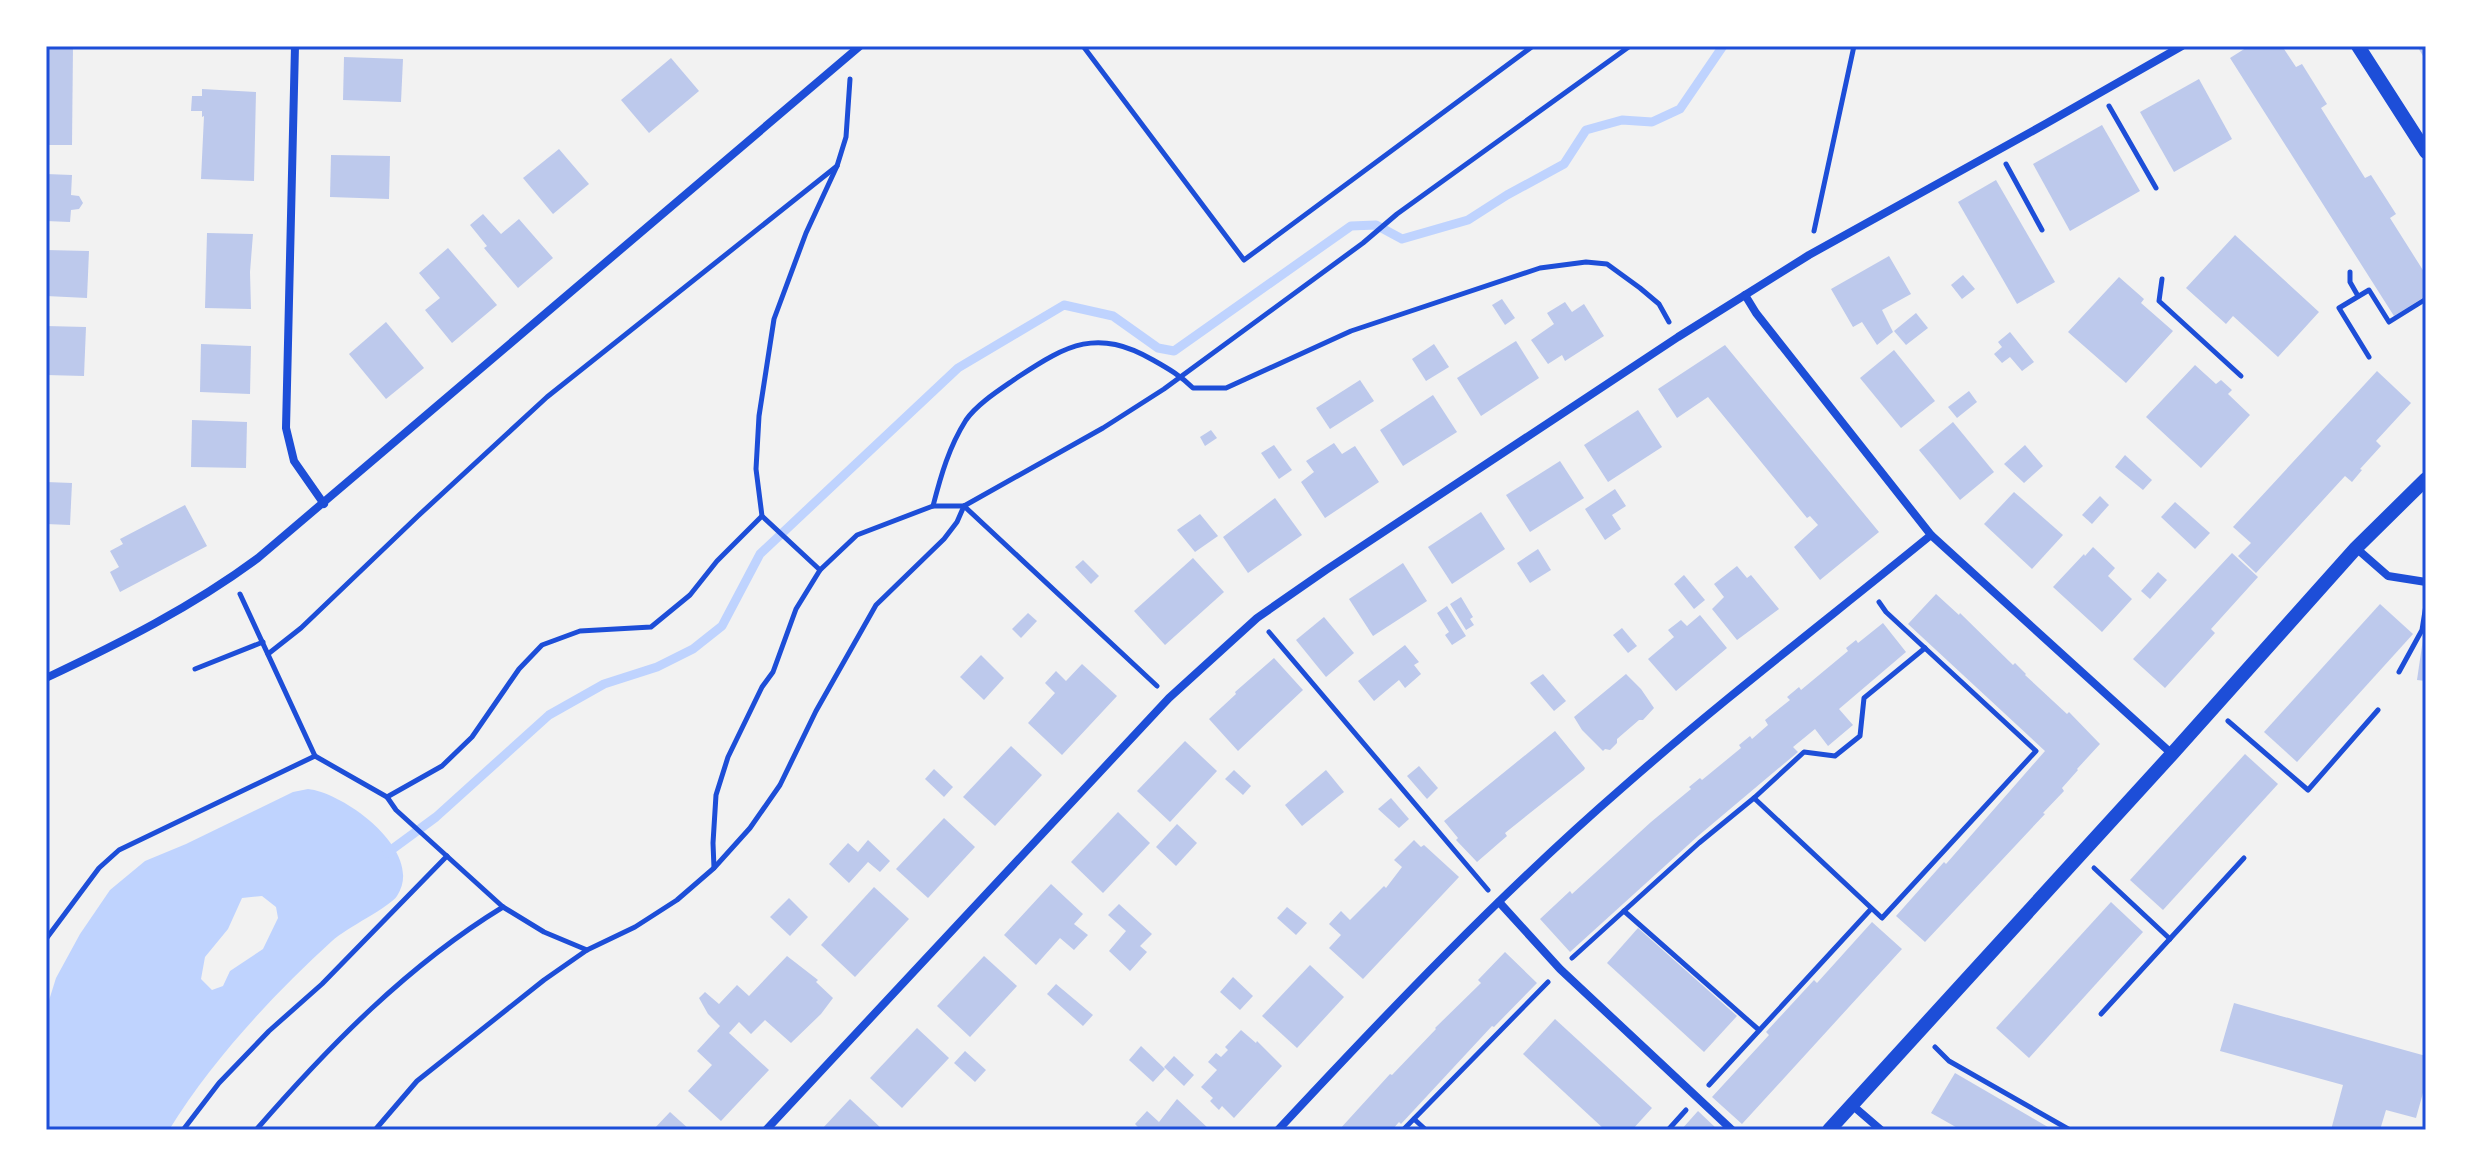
<svg xmlns="http://www.w3.org/2000/svg" width="2472" height="1176" viewBox="0 0 2472 1176" font-family="Figtree,sans-serif">
	<style>
		.water { fill: #bfd3fe; fill-rule: evenodd }
		.lines { fill: none; stroke-linecap: round; stroke-linejoin: round }
		.stream { stroke: #bfd3fe; stroke-width: 9 }
		.building { fill: #bdc9ec }
		.path { stroke: #1d4ed8; stroke-width: 5 }
		.minor { stroke: #1d4ed8; stroke-width: 8 }
		.tertiary { stroke: #1d4ed8; stroke-width: 14 }
		.neatline { fill: none; stroke: #1d4ed8; stroke-width: 3 }
	</style>
	<rect width="100%" height="100%" fill="#f2f2f2"/>
	<path class="water" d="M308 789C345 793 426 852 397 896 390 907 346 928 332 941 272 996 212 1060 169 1130H46V1010L56 978 80 934 110 890 145 861 186 844 293 792ZM262 896 276 907 278 918 263 949 230 971 223 986 212 990 201 979 205 957 228 929 242 898Z"/>
	<g class="lines">
		<path class="stream" d="M387 853 436 817 549 715 604 684 657 667 693 649 722 626 760 554 827 491 958 368 1064 305 1113 316 1158 348 1174 351 1351 226 1376 225 1402 239 1468 220 1507 195 1564 164 1586 130 1622 120 1652 122 1680 109 1723 46"/>
	</g>
	<g class="building">
		<path d="M46 46H73L72 145H46Z"/>
		<path d="M2249 46H2282L2296 67 2302 64 2327 104 2321 108 2365 178 2371 175 2396 214 2390 218 2426 275V296L2394 316 2230 58Z"/>
		<path d="M2417 46H2426V61Z"/>
		<path d="M344 57 403 59 401 102 343 100Z"/>
		<path d="M671 58 699 91 649 133 621 100Z"/>
		<path d="M2199 79 2232 139 2174 172 2140 112Z"/>
		<path d="M202 89 256 92 254 181 201 179 204 116 202 117V111H191L192 96H202Z"/>
		<path d="M2102 125 2140 191 2070 231 2033 164Z"/>
		<path d="M559 149 589 184 553 214 523 178Z"/>
		<path d="M331 155 390 156 389 199 330 197Z"/>
		<path d="M46 174 72 175 71 195 79 196 83 203 79 209 71 210 70 222 46 221Z"/>
		<path d="M1996 180 2055 282 2017 304 1958 202Z"/>
		<path d="M483 214 501 234 519 219 553 258 518 288 484 248 487 246 470 225Z"/>
		<path d="M207 233 253 234 250 272 251 309 205 308Z"/>
		<path d="M2235 235 2319 312 2278 357 2233 316 2226 324 2186 288Z"/>
		<path d="M448 248 497 305 452 343 425 310 440 298 419 273Z"/>
		<path d="M46 250 89 251 87 298 46 296Z"/>
		<path d="M1889 256 1911 294 1882 310 1893 332 1877 345 1862 322 1853 327 1831 289Z"/>
		<path d="M1963 275 1975 289 1962 299 1951 285Z"/>
		<path d="M2119 277 2144 299 2141 303 2173 331 2126 383 2068 332Z"/>
		<path d="M1502 299 1515 318 1505 325 1492 305Z"/>
		<path d="M1565 302 1572 312 1584 304 1604 336 1565 361 1562 355 1548 364 1531 340 1554 324 1547 313Z"/>
		<path d="M1916 313 1928 328 1906 345 1894 331Z"/>
		<path d="M386 322 424 368 386 399 349 354Z"/>
		<path d="M46 326 86 327 84 376 46 375Z"/>
		<path d="M2010 332 2034 362 2022 371 2010 357 2002 363 1994 354 2002 347 1998 342Z"/>
		<path d="M1516 341 1539 378 1481 416 1457 378Z"/>
		<path d="M201 344 251 346 250 394 200 392Z"/>
		<path d="M1434 344 1449 367 1426 381 1412 359Z"/>
		<path d="M1725 345 1879 532 1820 580 1794 547 1818 525 1810 516 1807 518 1708 397 1677 418 1658 389Z"/>
		<path d="M1894 350 1935 401 1901 428 1860 378Z"/>
		<path d="M2195 365 2216 384 2221 380 2232 390 2228 394 2250 415 2201 468 2146 417Z"/>
		<path d="M2377 371 2411 403 2376 441 2381 446 2360 469 2362 470 2352 482 2345 476 2256 573 2238 556 2251 543 2233 527Z"/>
		<path d="M1360 380 1374 401 1330 429 1316 408Z"/>
		<path d="M1969 391 1977 402 1957 418 1948 407Z"/>
		<path d="M1433 395 1457 432 1403 466 1380 430Z"/>
		<path d="M1638 410 1662 447 1608 482 1584 445Z"/>
		<path d="M192 420 247 422 246 468 191 467Z"/>
		<path d="M1953 422 1994 472 1960 500 1919 450Z"/>
		<path d="M1211 430 1217 438 1205 446 1200 437Z"/>
		<path d="M1334 443 1342 454 1355 446 1379 482 1325 518 1301 482 1314 472 1306 461Z"/>
		<path d="M1274 445 1292 470 1279 479 1261 453Z"/>
		<path d="M2025 445 2043 466 2024 483 2004 464Z"/>
		<path d="M2125 455 2152 480 2143 490 2115 467Z"/>
		<path d="M1560 461 1584 498 1530 532 1506 495Z"/>
		<path d="M46 482 72 483 70 525 46 524Z"/>
		<path d="M1615 489 1626 506 1612 515 1621 529 1605 540 1585 509Z"/>
		<path d="M2014 492 2063 535 2032 569 1984 524Z"/>
		<path d="M2100 496 2109 505 2092 524 2082 515Z"/>
		<path d="M1275 498 1302 535 1248 573 1223 537Z"/>
		<path d="M2175 502 2210 533 2195 549 2161 517Z"/>
		<path d="M185 505 207 546 120 592 110 572 119 567 110 551 123 544 120 539Z"/>
		<path d="M1481 512 1505 549 1452 584 1428 547Z"/>
		<path d="M1200 514 1218 536 1195 552 1177 530Z"/>
		<path d="M2093 547 2115 568 2108 576 2132 599 2102 632 2053 587 2084 554 2085 556Z"/>
		<path d="M1538 549 1551 570 1530 583 1517 563Z"/>
		<path d="M2232 553 2258 577 2211 629 2215 633 2165 688 2133 659Z"/>
		<path d="M1193 558 1224 592 1165 645 1134 611Z"/>
		<path d="M1083 560 1099 576 1091 584 1075 567Z"/>
		<path d="M1403 563 1427 601 1373 636 1349 599Z"/>
		<path d="M1737 566 1747 578 1751 575 1779 609 1737 640 1712 609 1724 597 1714 584Z"/>
		<path d="M2158 572 2167 580 2150 599 2141 591Z"/>
		<path d="M1684 575 1705 600 1694 609 1674 584Z"/>
		<path d="M1936 594 1959 615 1960 613 2013 665 2015 663 2026 674 2025 675 2067 714 2069 712 2100 744 2077 769 2078 770 2062 788 2064 791 2043 813 2045 814 1925 942 1896 916 1944 862 1946 864 2045 751 1908 624Z"/>
		<path d="M1461 597 1473 617 1470 619 1474 625 1466 630 1450 604Z"/>
		<path d="M2380 604 2413 634 2297 762 2264 732Z"/>
		<path d="M1447 606 1466 636 1452 645 1445 635 1449 632 1437 613Z"/>
		<path d="M1028 613 1037 621 1021 638 1012 629Z"/>
		<path d="M1700 615 1727 648 1676 691 1648 659 1674 637 1668 630 1681 620 1687 626Z"/>
		<path d="M1324 617 1354 653 1326 677 1296 640Z"/>
		<path d="M1883 623 1906 652 1839 709 1853 725 1828 746 1815 729 1793 747 1798 752 1698 836 1570 952 1540 919 1570 891 1572 894 1651 822 1691 789 1689 787 1700 778 1702 780 1741 748 1739 745 1750 736 1752 739 1768 725 1765 720 1790 700 1787 697 1799 687 1801 690 1848 651 1846 648 1856 640 1858 643Z"/>
		<path d="M1622 628 1637 646 1628 653 1613 635Z"/>
		<path d="M2424 632H2426V681L2417 680Z"/>
		<path d="M1405 645 1419 662 1414 665 1421 674 1405 688 1399 680 1374 701 1358 681Z"/>
		<path d="M981 655 1004 678 984 700 960 677Z"/>
		<path d="M1274 658 1303 690 1238 751 1209 719 1236 694 1235 692Z"/>
		<path d="M1082 664 1117 696 1062 755 1028 723 1055 693 1045 683 1056 671 1066 681Z"/>
		<path d="M1543 674 1566 701 1554 711 1530 683Z"/>
		<path d="M1626 674 1641 689 1654 708 1643 720H1639L1617 739V743L1610 750 1605 749 1603 751 1582 730 1574 717Z"/>
		<path d="M1555 731 1585 768 1584 770 1505 833 1507 836 1477 862 1456 840 1458 838 1444 821Z"/>
		<path d="M1185 741 1217 771 1170 822 1137 791Z"/>
		<path d="M1011 746 1042 775 995 826 963 797Z"/>
		<path d="M2245 754 2278 784 2163 910 2130 880Z"/>
		<path d="M1419 766 1438 788 1427 799 1407 776Z"/>
		<path d="M934 769 953 787 944 797 925 779Z"/>
		<path d="M1234 770 1251 786 1243 795 1225 779Z"/>
		<path d="M1326 770 1344 792 1302 826 1285 805Z"/>
		<path d="M1391 798 1409 819 1399 828 1378 809Z"/>
		<path d="M1118 812 1150 843 1103 893 1071 862Z"/>
		<path d="M944 818 975 847 928 898 896 869Z"/>
		<path d="M1177 824 1197 843 1176 866 1156 847Z"/>
		<path d="M868 840 890 861 880 872 868 862 849 883 829 864 848 843 858 852Z"/>
		<path d="M1414 840 1421 847 1424 845 1459 877 1363 979 1329 948 1341 935 1329 924 1341 911 1350 920 1384 886 1386 888 1402 867 1394 860Z"/>
		<path d="M1051 884 1083 914 1074 924 1088 935 1074 950 1060 938 1036 965 1004 935Z"/>
		<path d="M874 887 909 919 855 977 821 945Z"/>
		<path d="M789 898 808 917 790 936 770 917Z"/>
		<path d="M2111 902 2143 932 2029 1058 1996 1028Z"/>
		<path d="M1119 904 1152 934 1140 946 1147 952 1130 971 1109 951 1126 931 1108 915Z"/>
		<path d="M1287 907 1307 923 1296 935 1277 918Z"/>
		<path d="M1872 922 1902 949 1742 1124 1712 1097 1769 1035 1766 1032 1814 980 1817 983Z"/>
		<path d="M1638 928 1737 1016 1704 1052 1607 963Z"/>
		<path d="M1505 952 1537 983 1494 1027 1492 1026 1401 1124 1399 1122 1392 1130H1339L1390 1074 1392 1075 1436 1029 1435 1028 1481 983 1478 980Z"/>
		<path d="M787 956 818 980 816 982 833 998 821 1014 791 1043 765 1020 751 1034 739 1022 729 1033 769 1070 721 1121 688 1091 712 1065 697 1051 720 1026 708 1014 699 998 705 992 719 1004 737 985 749 996Z"/>
		<path d="M984 956 1017 986 970 1037 937 1006Z"/>
		<path d="M1310 965 1344 997 1297 1048 1262 1016Z"/>
		<path d="M1233 977 1253 996 1240 1010 1220 992Z"/>
		<path d="M1056 984 1093 1015 1083 1026 1047 994Z"/>
		<path d="M2234 1003 2426 1056V1082L2416 1118 2386 1110 2380 1130H2331L2343 1085 2220 1051Z"/>
		<path d="M1555 1019 1652 1108 1632 1130H1605L1523 1054Z"/>
		<path d="M917 1028 949 1058 902 1108 870 1078Z"/>
		<path d="M1241 1030 1256 1043 1257 1041 1282 1066 1234 1118 1222 1106 1219 1110 1210 1101 1213 1098 1201 1087 1217 1070 1208 1062 1216 1053 1221 1057 1228 1050 1225 1047Z"/>
		<path d="M1141 1046 1165 1069 1153 1082 1129 1060Z"/>
		<path d="M965 1051 986 1070 975 1082 954 1063Z"/>
		<path d="M1174 1056 1194 1075 1184 1086 1164 1067Z"/>
		<path d="M1955 1073 2029 1116 2053 1130H1961L1931 1113Z"/>
		<path d="M850 1099 883 1130H821Z"/>
		<path d="M1177 1099 1210 1130H1141L1135 1124 1147 1111 1159 1122Z"/>
		<path d="M1698 1111 1718 1130H1681Z"/>
		<path d="M670 1112 690 1130H653Z"/>
	</g>
	<g class="lines">
		<g class="path">
			<path d="M1083 46 1244 260 1533 46"/>
			<path d="M2109 106 2156 188"/>
			<path d="M2006 164 2042 230"/>
			<path d="M1814 231 1854 46"/>
			<path d="M2350 272V282L2358 296"/>
			<path d="M2162 279 2159 301 2241 376"/>
			<path d="M2369 357 2339 308 2369 290 2389 322 2426 299"/>
			<path d="M933 506C941 475 949 447 966 420 978 403 1001 389 1018 377 1068 344 1097 328 1153 360 1169 369 1181 376 1193 388H1226L1351 331 1540 268 1586 262 1607 264 1640 288 1659 304 1669 322"/>
			<path d="M964 506 1157 686"/>
			<path d="M820 570 762 516 756 469 759 416 774 319 806 233 837 166 846 137 850 79"/>
			<path d="M240 594 315 756"/>
			<path d="M1269 632 1488 890"/>
			<path d="M268 654 301 628 418 516 547 397 837 166"/>
			<path d="M195 669 263 642"/>
			<path d="M2399 672 2422 630 2426 605"/>
			<path d="M2228 721 2308 790 2378 710"/>
			<path d="M387 797 396 810 503 907 544 932 587 950"/>
			<path d="M1754 798 1882 918 2036 751 1886 612 1879 602"/>
			<path d="M714 868 713 843 716 795 728 757 762 687 773 672 796 609 820 570 857 535 933 506H964L1103 428 1164 389 1363 243 1397 214 1630 46"/>
			<path d="M2094 868 2170 939"/>
			<path d="M1624 911 1759 1030"/>
			<path d="M46 939 99 868 119 850 315 756 387 797 442 766 472 737 519 669 542 645 580 631 651 627 690 595 717 561 762 516"/>
			<path d="M1572 958 1699 843 1754 798 1804 752 1835 756 1860 736 1864 698 1925 648"/>
			<path d="M2101 1014 2244 858"/>
			<path d="M1935 1047 1949 1061 2070 1130"/>
			<path d="M1709 1085 1871 909"/>
			<path d="M1414 1119 1426 1130"/>
			<path d="M183 1130 219 1083 269 1031 322 984 447 856"/>
			<path d="M256 1130C329 1046 408 965 503 907"/>
			<path d="M375 1130 417 1081 544 980 587 950 635 927 677 900 714 868 750 828 780 785 816 711 876 605 944 539 957 522 964 506"/>
			<path d="M1403 1130 1548 982"/>
			<path d="M1668 1130 1686 1110"/>
		</g>
		<g class="minor">
			<path d="M295 46 286 428 294 461 324 504"/>
			<path d="M1745 295 1756 313 1931 535 2172 754"/>
			<path d="M2356 548 2388 576 2426 582"/>
			<path d="M46 678C120 643 192 607 258 558L860 46"/>
			<path d="M1499 902 1560 969 1732 1130"/>
			<path d="M1852 1105 1881 1130"/>
			<path d="M766 1130 1169 698 1257 618 1326 570 1678 337 1809 255 2047 123 2182 46"/>
			<path d="M1278 1130C1388 1012 1500 894 1622 788 1722 700 1828 619 1931 535"/>
		</g>
		<g class="tertiary">
			<path d="M2358 46 2426 152"/>
			<path d="M1829 1130 2172 754 2356 548 2426 479"/>
		</g>
	</g>
	<rect width="2472" height="1176" fill="none" stroke="#ffffff" stroke-width="96"/>
	<rect x="48" y="48" width="2376" height="1080" class="neatline"/>
</svg>
